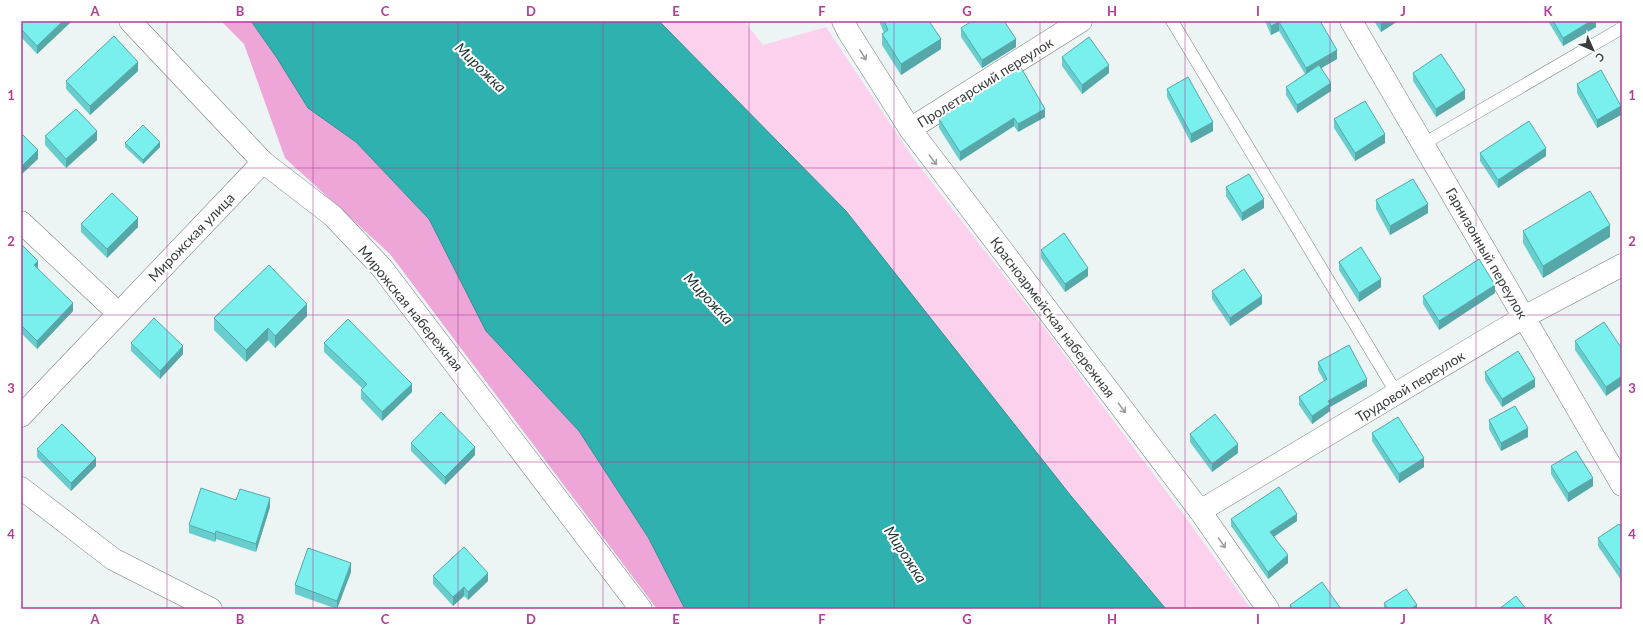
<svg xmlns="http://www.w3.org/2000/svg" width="1643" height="630" viewBox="0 0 1643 630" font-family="Lato,sans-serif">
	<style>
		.green { fill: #fcd1ee }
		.forest { fill: #eea5d8 }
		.water { fill: #2fb1b0; stroke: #328e8d }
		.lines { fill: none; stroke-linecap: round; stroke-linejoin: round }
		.service-casing { stroke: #777d7d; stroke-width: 13 }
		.minor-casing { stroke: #777d7d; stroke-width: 23 }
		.service { stroke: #fff; stroke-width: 12 }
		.minor { stroke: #fff; stroke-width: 22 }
		.wall { fill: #68cecd }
		.shaded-wall { fill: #55a8a7 }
		.building { fill: #79f0ee; stroke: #55a8a7 }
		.oneway { stroke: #9c9e9e }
		.grid { fill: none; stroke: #b13d96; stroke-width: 1; stroke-opacity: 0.55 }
		.labels { text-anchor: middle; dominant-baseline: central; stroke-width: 4; stroke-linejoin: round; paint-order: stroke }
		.street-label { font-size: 14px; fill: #393c3c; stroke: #fff }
		.water-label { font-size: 15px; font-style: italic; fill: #1f3535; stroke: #fff }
		.neatline { fill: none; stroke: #b13d96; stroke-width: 1.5 }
		.grid-label { font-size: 13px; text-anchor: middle; font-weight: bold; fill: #b13d96 }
	</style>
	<rect width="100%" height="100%" fill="#edf4f4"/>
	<path class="green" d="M659 21H744L763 45 826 27 913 158 1049 334 1189 522 1251 609H1166L1071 496 846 211Z"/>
	<path class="forest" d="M221 21H251L277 58 308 108 356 142 429 219 486 331 579 431 648 537 685 609H657L390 254 285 158 244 44Z"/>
	<path class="water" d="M251 21H659L846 211 1071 496 1166 609H685L648 537 579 431 486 331 429 219 356 142 308 108 277 58Z"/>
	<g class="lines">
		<defs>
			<g id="service">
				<path d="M1172 21 1397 394"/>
				<path d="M1423 144 1622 28"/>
			</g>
			<g id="minor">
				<path d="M130 21 263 162 333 216 382 268 641 609"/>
				<path d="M843 21 848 31 910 129 1200 511 1268 609"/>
				<path d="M1351 21 1622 485"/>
				<path d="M910 129 1081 21"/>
				<path d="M21 222 118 313"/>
				<path d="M21 416 263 162"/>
				<path d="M21 488 113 559 211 609"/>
				<path d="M1200 511 1524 317 1622 265"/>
			</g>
		</defs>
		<use href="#service" class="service-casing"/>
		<use href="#minor" class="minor-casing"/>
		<use href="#service" class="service"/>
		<use href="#minor" class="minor"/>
	</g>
	<g class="wall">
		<path d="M21 21H72L37 54 21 37Z"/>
		<path d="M879 21H929L941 49 901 75 882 45V34L884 33Z"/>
		<path d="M1265 21H1320L1337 59 1321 68 1331 91 1297 113 1286 95V87L1305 74 1279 31 1271 35Z"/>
		<path d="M1374 21H1398L1381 32Z"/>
		<path d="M1548 21H1596V27L1563 46Z"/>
		<path d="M961 28 1016 47 982 68 961 37Z"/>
		<path d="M1062 57 1109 73 1082 94 1062 66Z"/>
		<path d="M138 71 90 115 66 89V81Z"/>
		<path d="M1413 73 1465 99 1436 117 1413 81Z"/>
		<path d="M1577 84 1621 115 1597 128 1577 93Z"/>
		<path d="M1167 89 1213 131 1191 143 1167 97Z"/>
		<path d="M1045 117 1018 132 1014 126 960 161 939 128V119Z"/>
		<path d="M1334 119 1385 143 1355 161 1334 128Z"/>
		<path d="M45 136 97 140 66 168 45 145Z"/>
		<path d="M125 143 160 147 143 164 125 147Z"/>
		<path d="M1480 153 1546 156 1498 188 1480 161Z"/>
		<path d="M1226 187 1264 208 1242 221 1226 196Z"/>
		<path d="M1376 200 1428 213 1390 235 1376 209Z"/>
		<path d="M81 224 138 227 107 258 81 232Z"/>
		<path d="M1523 231 1610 237 1543 278 1523 243Z"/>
		<path d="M21 244 38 269 73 311 37 349 21 333Z"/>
		<path d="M1041 250 1088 276 1065 292 1041 258Z"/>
		<path d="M1339 262 1381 287 1359 302 1339 270Z"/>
		<path d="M1212 291 1262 304 1230 326 1212 299Z"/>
		<path d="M1495 293 1439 330 1423 304V296Z"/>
		<path d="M307 316 275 348 268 340 246 362 214 330V318Z"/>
		<path d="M1575 341 1622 349 1606 396 1575 350Z"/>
		<path d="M131 343 183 354 160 379 131 351Z"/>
		<path d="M324 343 412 392 382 421 361 399V390L363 389 324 352Z"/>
		<path d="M1318 362 1367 386 1330 407V411L1312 424 1299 405V397L1324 381 1318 370Z"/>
		<path d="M1485 372 1535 387 1502 407 1485 380Z"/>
		<path d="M1489 420 1528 437 1501 451 1489 429Z"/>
		<path d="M1372 433 1424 467 1399 483 1372 441Z"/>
		<path d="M1190 434 1238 453 1212 472 1190 442Z"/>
		<path d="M411 443 475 455 445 485 411 451Z"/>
		<path d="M37 449 96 466 71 491 37 457Z"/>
		<path d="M1551 466 1593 486 1568 502 1551 474Z"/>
		<path d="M236 500 270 507 256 552 216 539 215 542 189 533V525Z"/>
		<path d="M1231 519 1297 521 1274 537 1288 563 1268 579 1231 526Z"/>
		<path d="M1622 528V579L1621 580 1598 546V538Z"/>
		<path d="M351 572 337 609 295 594V585Z"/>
		<path d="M433 576 488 581 468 600 464 596 453 606 433 584Z"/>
		<path d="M1384 603 1417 609H1385L1384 608Z"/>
		<path d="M1290 605 1341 609H1290Z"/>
	</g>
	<g class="shaded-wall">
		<path d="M63 21H72L37 54V46Z"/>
		<path d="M1385 21H1398L1381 32V24Z"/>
		<path d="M1591 21H1596V27L1563 46V38Z"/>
		<path d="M1279 22V31L1271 35V26Z"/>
		<path d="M941 39V49L901 75V64Z"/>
		<path d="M1016 39V47L982 68V60Z"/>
		<path d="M1337 50V59L1306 77V68Z"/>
		<path d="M138 62V71L90 115V106Z"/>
		<path d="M1109 65V73L1082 94V85Z"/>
		<path d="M1331 83V91L1297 113V105Z"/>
		<path d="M1465 90V99L1436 117V109Z"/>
		<path d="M1621 106V115L1597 128V120Z"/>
		<path d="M1045 109V117L1018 132V124Z"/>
		<path d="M1014 118V126L960 161V152Z"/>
		<path d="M1213 122V131L1191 143V134Z"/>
		<path d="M97 131V140L66 168V159Z"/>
		<path d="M1385 134V143L1355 161V153Z"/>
		<path d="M160 142V147L143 164V160Z"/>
		<path d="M1546 148V156L1498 188V180Z"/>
		<path d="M38 150V159L21 175V167Z"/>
		<path d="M1264 199V208L1242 221V213Z"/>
		<path d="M1428 204V213L1390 235V226Z"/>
		<path d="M138 218V227L107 258V249Z"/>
		<path d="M1610 225V237L1543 278V266Z"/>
		<path d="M38 261V270L34 265Z"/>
		<path d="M1088 268V276L1065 292V284Z"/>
		<path d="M1381 279V287L1359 302V293Z"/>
		<path d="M1495 285V293L1439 330V321Z"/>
		<path d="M1262 296V304L1230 326V318Z"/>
		<path d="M73 303V311L37 349V341Z"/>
		<path d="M307 304V316L275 348V336Z"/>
		<path d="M268 328V340L246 362V350Z"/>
		<path d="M183 346V354L160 379V371Z"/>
		<path d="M1622 376V385L1606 396V387Z"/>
		<path d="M1367 379V386L1330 407V411L1312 424V416L1328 401Z"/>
		<path d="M1535 379V387L1502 407V399Z"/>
		<path d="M412 384V392L382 421V412Z"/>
		<path d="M1528 428V437L1501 451V443Z"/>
		<path d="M1238 444V453L1212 472V464Z"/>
		<path d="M475 447V455L445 485V477Z"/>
		<path d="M96 458V466L71 491V483Z"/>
		<path d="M1424 458V467L1399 483V474Z"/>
		<path d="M1593 478V486L1568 502V493Z"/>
		<path d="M270 498V507L256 552V544Z"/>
		<path d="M1297 514V521L1270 539V532Z"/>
		<path d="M216 531V539L215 542V534Z"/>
		<path d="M1288 555V563L1268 579V572Z"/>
		<path d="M351 563V572L337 609V601Z"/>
		<path d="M1621 571H1622V579L1621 580Z"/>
		<path d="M488 573V581L468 600V592Z"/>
		<path d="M464 587V596L453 606V597Z"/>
		<path d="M1417 605V609H1410Z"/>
	</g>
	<g class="building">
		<path d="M21 21H63L37 46 21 29Z"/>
		<path d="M884 21H929L941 39 901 64 882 34 888 30Z"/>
		<path d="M972 21H1004L1016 39 982 60 961 28Z"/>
		<path d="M1269 21H1320L1337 50 1306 68 1279 22 1271 26Z"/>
		<path d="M1379 21H1385L1381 24Z"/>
		<path d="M1553 21H1591L1563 38Z"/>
		<path d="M114 36 138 62 90 106 66 81Z"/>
		<path d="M1089 37 1109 65 1082 85 1062 57Z"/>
		<path d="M1441 54 1465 90 1436 109 1413 73Z"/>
		<path d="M1319 65 1331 83 1297 105 1286 87Z"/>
		<path d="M1020 66 1045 109 1018 124 1014 118 960 152 939 119Z"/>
		<path d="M1601 70 1621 106 1597 120 1577 84Z"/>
		<path d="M1188 77 1213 122 1191 134 1167 89Z"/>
		<path d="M1365 101 1385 134 1355 153 1334 119Z"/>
		<path d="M76 109 97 131 66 159 45 136Z"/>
		<path d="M1529 121 1546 148 1498 180 1480 153Z"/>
		<path d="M143 125 160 142 143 160 125 143Z"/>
		<path d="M21 133 38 150 21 167Z"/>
		<path d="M1249 174 1264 199 1242 213 1226 187Z"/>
		<path d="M1413 179 1428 204 1390 226 1376 200Z"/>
		<path d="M1590 191 1610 225 1543 266 1523 231Z"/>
		<path d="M112 193 138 218 107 249 81 224Z"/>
		<path d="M1064 233 1088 268 1065 284 1041 250Z"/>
		<path d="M21 244 38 261 34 265 73 303 37 341 21 325Z"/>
		<path d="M1361 247 1381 279 1359 293 1339 262Z"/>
		<path d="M1479 259 1495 285 1439 321 1423 296Z"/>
		<path d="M269 265 307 304 275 336 268 328 246 350 214 318Z"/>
		<path d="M1244 269 1262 296 1230 318 1212 291Z"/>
		<path d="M154 318 183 346 160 371 131 343Z"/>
		<path d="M348 319 412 384 382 412 361 390 367 384 324 343Z"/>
		<path d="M1604 322 1622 349V376L1606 387 1575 341Z"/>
		<path d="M1349 345 1367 379 1328 401 1330 404 1312 416 1299 397 1327 379 1318 362Z"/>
		<path d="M1518 351 1535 379 1502 399 1485 372Z"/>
		<path d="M1515 406 1528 428 1501 443 1489 420Z"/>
		<path d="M441 412 475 447 445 477 411 443Z"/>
		<path d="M1215 414 1238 444 1212 464 1190 434Z"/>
		<path d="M1398 417 1424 458 1399 474 1372 433Z"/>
		<path d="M62 424 96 458 71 483 37 449Z"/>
		<path d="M1576 451 1593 478 1568 493 1551 466Z"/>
		<path d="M1279 487 1297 514 1270 532 1288 555 1268 572 1231 519Z"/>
		<path d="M201 488 236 500 240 489 270 498 256 544 216 531 215 534 189 525Z"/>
		<path d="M1619 524 1622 528V571H1621L1598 538Z"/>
		<path d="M464 547 488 573 468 592 464 587 453 597 433 576Z"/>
		<path d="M308 548 351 563 337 601 295 585Z"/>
		<path d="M1322 582 1341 609H1293L1290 605Z"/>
		<path d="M1406 589 1417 605 1410 609H1388L1384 603Z"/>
		<path d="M1516 596 1526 609H1499Z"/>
	</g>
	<defs><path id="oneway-shaft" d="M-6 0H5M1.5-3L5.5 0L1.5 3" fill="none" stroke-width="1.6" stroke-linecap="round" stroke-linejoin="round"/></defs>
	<g class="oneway">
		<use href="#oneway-shaft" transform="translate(863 55) rotate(58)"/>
		<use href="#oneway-shaft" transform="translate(933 160) rotate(53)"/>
		<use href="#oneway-shaft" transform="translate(1122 408) rotate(53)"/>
		<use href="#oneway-shaft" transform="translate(1222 543) rotate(55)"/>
	</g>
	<path class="grid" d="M167 21V609M313 21V609M458 21V609M603 21V609M749 21V609M894 21V609M1040 21V609M1185 21V609M1330 21V609M1476 21V609M21 168H1622M21 315H1622M21 462H1622"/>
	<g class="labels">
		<g class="street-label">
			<text transform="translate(985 82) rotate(-32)">Пролетарский переулок</text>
			<text transform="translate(191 237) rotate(-46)">Мирожская улица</text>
			<text transform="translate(1487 253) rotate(60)">Гарнизонный переулок</text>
			<text transform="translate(411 308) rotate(51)">Мирожская набережная</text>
			<text transform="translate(1053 317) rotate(53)">Красноармейская набережная</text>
			<text transform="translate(1410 386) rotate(-31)">Трудовой переулок</text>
		</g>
		<g class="water-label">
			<text transform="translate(481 67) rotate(44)">Мирожка</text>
			<text transform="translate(709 298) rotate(47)">Мирожка</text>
			<text transform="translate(906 554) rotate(57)">Мирожка</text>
		</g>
	</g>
	<rect width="1643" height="630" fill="none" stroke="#ffffff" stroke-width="44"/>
	<g transform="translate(1593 50) rotate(135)" stroke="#ffffff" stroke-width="3" paint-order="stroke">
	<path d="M0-3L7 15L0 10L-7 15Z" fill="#393c3c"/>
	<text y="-6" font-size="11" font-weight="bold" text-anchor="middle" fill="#393c3c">С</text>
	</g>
	<rect x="22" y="22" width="1599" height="586" class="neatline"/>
	<g class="grid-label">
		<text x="95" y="16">A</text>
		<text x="240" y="16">B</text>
		<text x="385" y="16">C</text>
		<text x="531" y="16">D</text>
		<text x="676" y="16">E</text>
		<text x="822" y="16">F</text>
		<text x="967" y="16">G</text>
		<text x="1112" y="16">H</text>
		<text x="1258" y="16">I</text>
		<text x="1403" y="16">J</text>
		<text x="1548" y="16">K</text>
		<text x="11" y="100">1</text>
		<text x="1632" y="100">1</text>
		<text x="11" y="246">2</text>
		<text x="1632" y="246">2</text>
		<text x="11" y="393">3</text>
		<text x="1632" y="393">3</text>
		<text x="11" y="539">4</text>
		<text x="1632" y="539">4</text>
		<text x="95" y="624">A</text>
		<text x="240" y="624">B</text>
		<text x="385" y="624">C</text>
		<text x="531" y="624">D</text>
		<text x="676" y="624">E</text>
		<text x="822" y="624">F</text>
		<text x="967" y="624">G</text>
		<text x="1112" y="624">H</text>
		<text x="1258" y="624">I</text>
		<text x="1403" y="624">J</text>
		<text x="1548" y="624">K</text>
	</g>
</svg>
